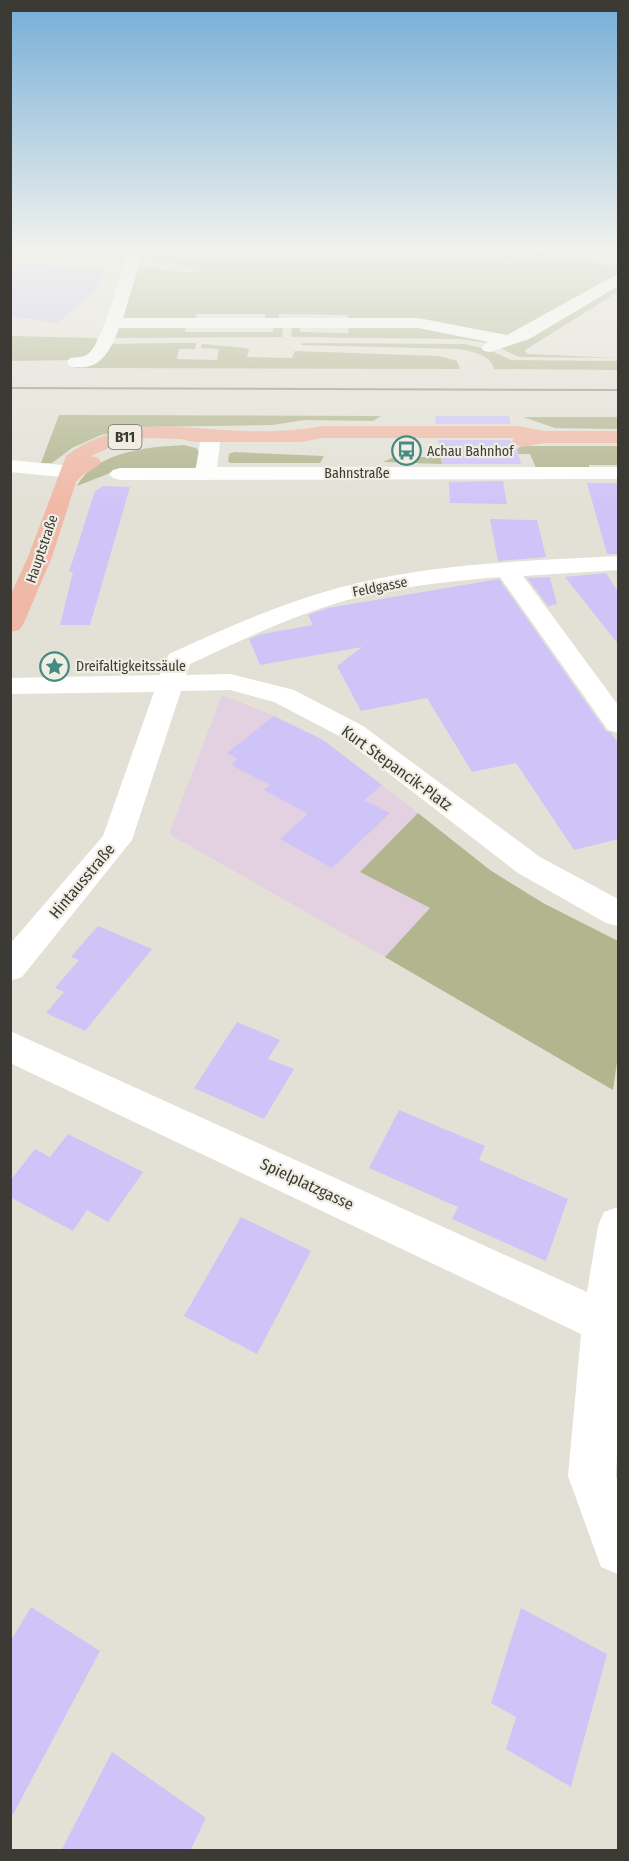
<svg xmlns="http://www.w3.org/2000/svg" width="629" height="1861" viewBox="0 0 629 1861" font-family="'Fira Sans Condensed',sans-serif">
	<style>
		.education { fill: #e3d0e0 }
		.green { fill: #b1b68f }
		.building { fill: #cec4f8 }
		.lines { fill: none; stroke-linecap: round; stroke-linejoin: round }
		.minor { fill: #fff; fill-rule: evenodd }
		.major { fill: #f0b8a6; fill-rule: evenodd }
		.rail { stroke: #939189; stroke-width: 2 }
		.labels { text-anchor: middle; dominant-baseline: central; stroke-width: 4.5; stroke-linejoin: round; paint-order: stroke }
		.far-poi-label { font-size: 14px; fill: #3b3a35; stroke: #f0eee3; text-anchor: start }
		.far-street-label { font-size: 14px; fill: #3b3a35; stroke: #f0eee3 }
		.shield { fill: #f0eee3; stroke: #717069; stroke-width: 1.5 }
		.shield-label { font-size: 15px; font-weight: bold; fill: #3b3a35 }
		.street-label { font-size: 16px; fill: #3b3a35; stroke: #f0eee3 }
	</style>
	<rect width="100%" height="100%" fill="#e3e1d6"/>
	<path class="education" d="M222 695 272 715 323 740 418 813 360 872 430 908 385 957 169 834Z"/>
	<g class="green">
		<path d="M144 248H540L536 252 613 266 618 264V274L519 331 508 335 348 320V315L279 314V320L265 319V314H197L195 321 122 318 136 268C156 264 178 278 196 269L145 258 149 256 141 255Z"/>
		<path d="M618 286V292L525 350 527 354 618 358 519 357 500 348 529 339Z"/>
		<path d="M186 326 185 332H273L274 326 283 328 282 337 115 338 116 328Z"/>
		<path d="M349 326H416L488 340V343L460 339 291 337 292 327H299L300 332 348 333Z"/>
		<path d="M11 336 95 338 98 340 94 353 81 360 11 361Z"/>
		<path d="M174 343H196L195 349H179L177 359 217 360 219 349 201 348 202 344 245 348 249 350 247 357 292 358 295 351 439 356 457 361 460 369 75 368 76 364 111 344Z"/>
		<path d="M303 343 465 344 487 349 511 360 618 361V370L494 369C490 354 473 352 460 349L301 345Z"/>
		<path d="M59 415 381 416 373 421 305 420 272 425 139 427 101 435 72 448 52 463H41Z"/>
		<path d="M523 417H618V429L555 428Z"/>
		<path d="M184 445 196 448 199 452 196 467 193 469 115 471 77 486C96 451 148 447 184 445Z"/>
		<path d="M526 446H618V465H589V467L537 470 530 454H514L519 447Z"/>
		<path d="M234 452 324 456 320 463H230L228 461 229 454Z"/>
		<path d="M394 457H441L442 464 383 462Z"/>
		<path d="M418 813 490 870 543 903 618 941V1055L613 1090 385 957 430 908 360 872Z"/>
	</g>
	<g class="building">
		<path d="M10 261 68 267H104L96 289 58 323 10 316Z"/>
		<path d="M435 416H509L511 424H436Z"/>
		<path d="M438 440H510L517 448 521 464H442Z"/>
		<path d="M503 481 507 504 450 503 449 482Z"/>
		<path d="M587 483H618V554H607Z"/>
		<path d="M103 486 130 487 90 625H60L73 572H69L95 491Z"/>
		<path d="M490 519 537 520 546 557 498 561Z"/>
		<path d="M606 573 618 592V644L565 577Z"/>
		<path d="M550 577 557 604 548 606 527 578Z"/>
		<path d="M499 579 606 731 611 733 618 743V839L574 850 516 763 472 772 427 698 361 711 337 666 362 647 260 665 249 639 262 634 313 625 308 615 328 608Z"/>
		<path d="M274 716 323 740 382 785 364 800 390 813 332 868 280 839 308 814 264 790 270 785 231 765 238 759 227 753Z"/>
		<path d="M98 926 152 949 85 1031 46 1013 64 992 55 988 79 960 71 957Z"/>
		<path d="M237 1022 280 1040 268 1059 294 1069 264 1119 194 1088Z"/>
		<path d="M399 1110 485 1146 479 1160 568 1199 546 1261 452 1219 458 1207 369 1168Z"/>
		<path d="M68 1134 143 1172 108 1222 87 1210 73 1231 10 1197V1181L35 1149 50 1157Z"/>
		<path d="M241 1217 311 1251 257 1354 184 1316Z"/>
		<path d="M31 1607 100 1651 10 1820V1642Z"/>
		<path d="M521 1608 607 1654 571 1787 506 1749 516 1717 491 1703Z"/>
		<path d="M112 1752 206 1818 190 1851H61Z"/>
	</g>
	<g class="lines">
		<g class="minor">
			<path d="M129 248H144L123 318H418L507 335 612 277 618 275V286L529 339 490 352 484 351 481 347 488 342 418 328H119C110 352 99 373 70 366L67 362 70 358C75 357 83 358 88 354 103 344 121 268 129 248Z"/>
			<path d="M211 430 218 432 221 436 217 467H618V479L120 480 113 478 109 474 113 470 120 468H196L201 436 204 432Z"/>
			<path d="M10 460 72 466 79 468 83 472 79 476 72 478 10 472Z"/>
			<path d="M618 556V570L523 576 618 705V733L608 730 500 577C452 581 403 586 355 598 298 613 243 639 190 664L186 675 230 674 294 690 363 726 540 857 618 899V926L606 923 518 873 343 738 274 702 230 690 181 691 132 840 22 977 10 981V944L103 836 154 692 10 694V678L160 675 169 654C224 629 279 604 338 588 429 563 525 561 618 556Z"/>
			<path d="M10 1031 587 1292 598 1226 604 1212 618 1207V1431L616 1476 618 1484V1574L601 1567 568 1476 581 1334 10 1063Z"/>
		</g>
		<path class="major" d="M165 426C216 429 271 436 322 426H518L544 431H618V443H544L522 447 515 445 512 441 514 438H322L301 442H194L181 439 148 438 120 443 91 456 98 458 101 462C95 471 82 472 76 482L52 557 23 625 19 630 10 632V596L28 557 66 456C94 434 130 427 165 426Z"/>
		<path class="rail" d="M10 388 618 390"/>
	</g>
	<linearGradient id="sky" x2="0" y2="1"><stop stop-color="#75aed7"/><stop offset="0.49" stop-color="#f2f2ed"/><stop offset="1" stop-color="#f2f2ed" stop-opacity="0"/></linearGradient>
	<rect width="629" height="508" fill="url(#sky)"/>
	<defs>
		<symbol id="bus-ring" viewBox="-11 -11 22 22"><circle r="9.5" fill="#f0eee3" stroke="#458b84" stroke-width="1.5"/><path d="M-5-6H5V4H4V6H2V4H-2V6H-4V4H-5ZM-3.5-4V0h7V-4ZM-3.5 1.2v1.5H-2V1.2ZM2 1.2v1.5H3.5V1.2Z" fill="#458b84"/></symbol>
		<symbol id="sight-ring" viewBox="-11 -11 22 22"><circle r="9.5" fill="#f0eee3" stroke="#458b84" stroke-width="1.5"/><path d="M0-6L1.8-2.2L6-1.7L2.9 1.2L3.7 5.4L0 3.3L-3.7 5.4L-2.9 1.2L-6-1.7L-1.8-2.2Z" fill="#458b84"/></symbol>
	</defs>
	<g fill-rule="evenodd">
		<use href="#bus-ring" x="390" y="434" width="33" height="33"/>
		<use href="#sight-ring" x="38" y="650" width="33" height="33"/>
	</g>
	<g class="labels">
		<g class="far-poi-label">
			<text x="427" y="451">Achau Bahnhof</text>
			<text x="76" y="666">Dreifaltigkeitssäule</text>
		</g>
		<g class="far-street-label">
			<text x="357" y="473">Bahnstraße</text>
			<text transform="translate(42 549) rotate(-71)">Hauptstraße</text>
			<text transform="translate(380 587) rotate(-11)">Feldgasse</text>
		</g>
		<rect class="shield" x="108.5" y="425" width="33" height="24" rx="4.5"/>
		<g class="shield-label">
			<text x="125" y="437">B11</text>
		</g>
		<g class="street-label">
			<text transform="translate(397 768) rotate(36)">Kurt Stepancik-Platz</text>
			<text transform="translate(82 881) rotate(-50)">Hintausstraße</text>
			<text transform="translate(307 1184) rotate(25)">Spielplatzgasse</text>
		</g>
	</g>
	<rect width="629" height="1861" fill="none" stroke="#3b3a35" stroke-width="24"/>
</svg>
